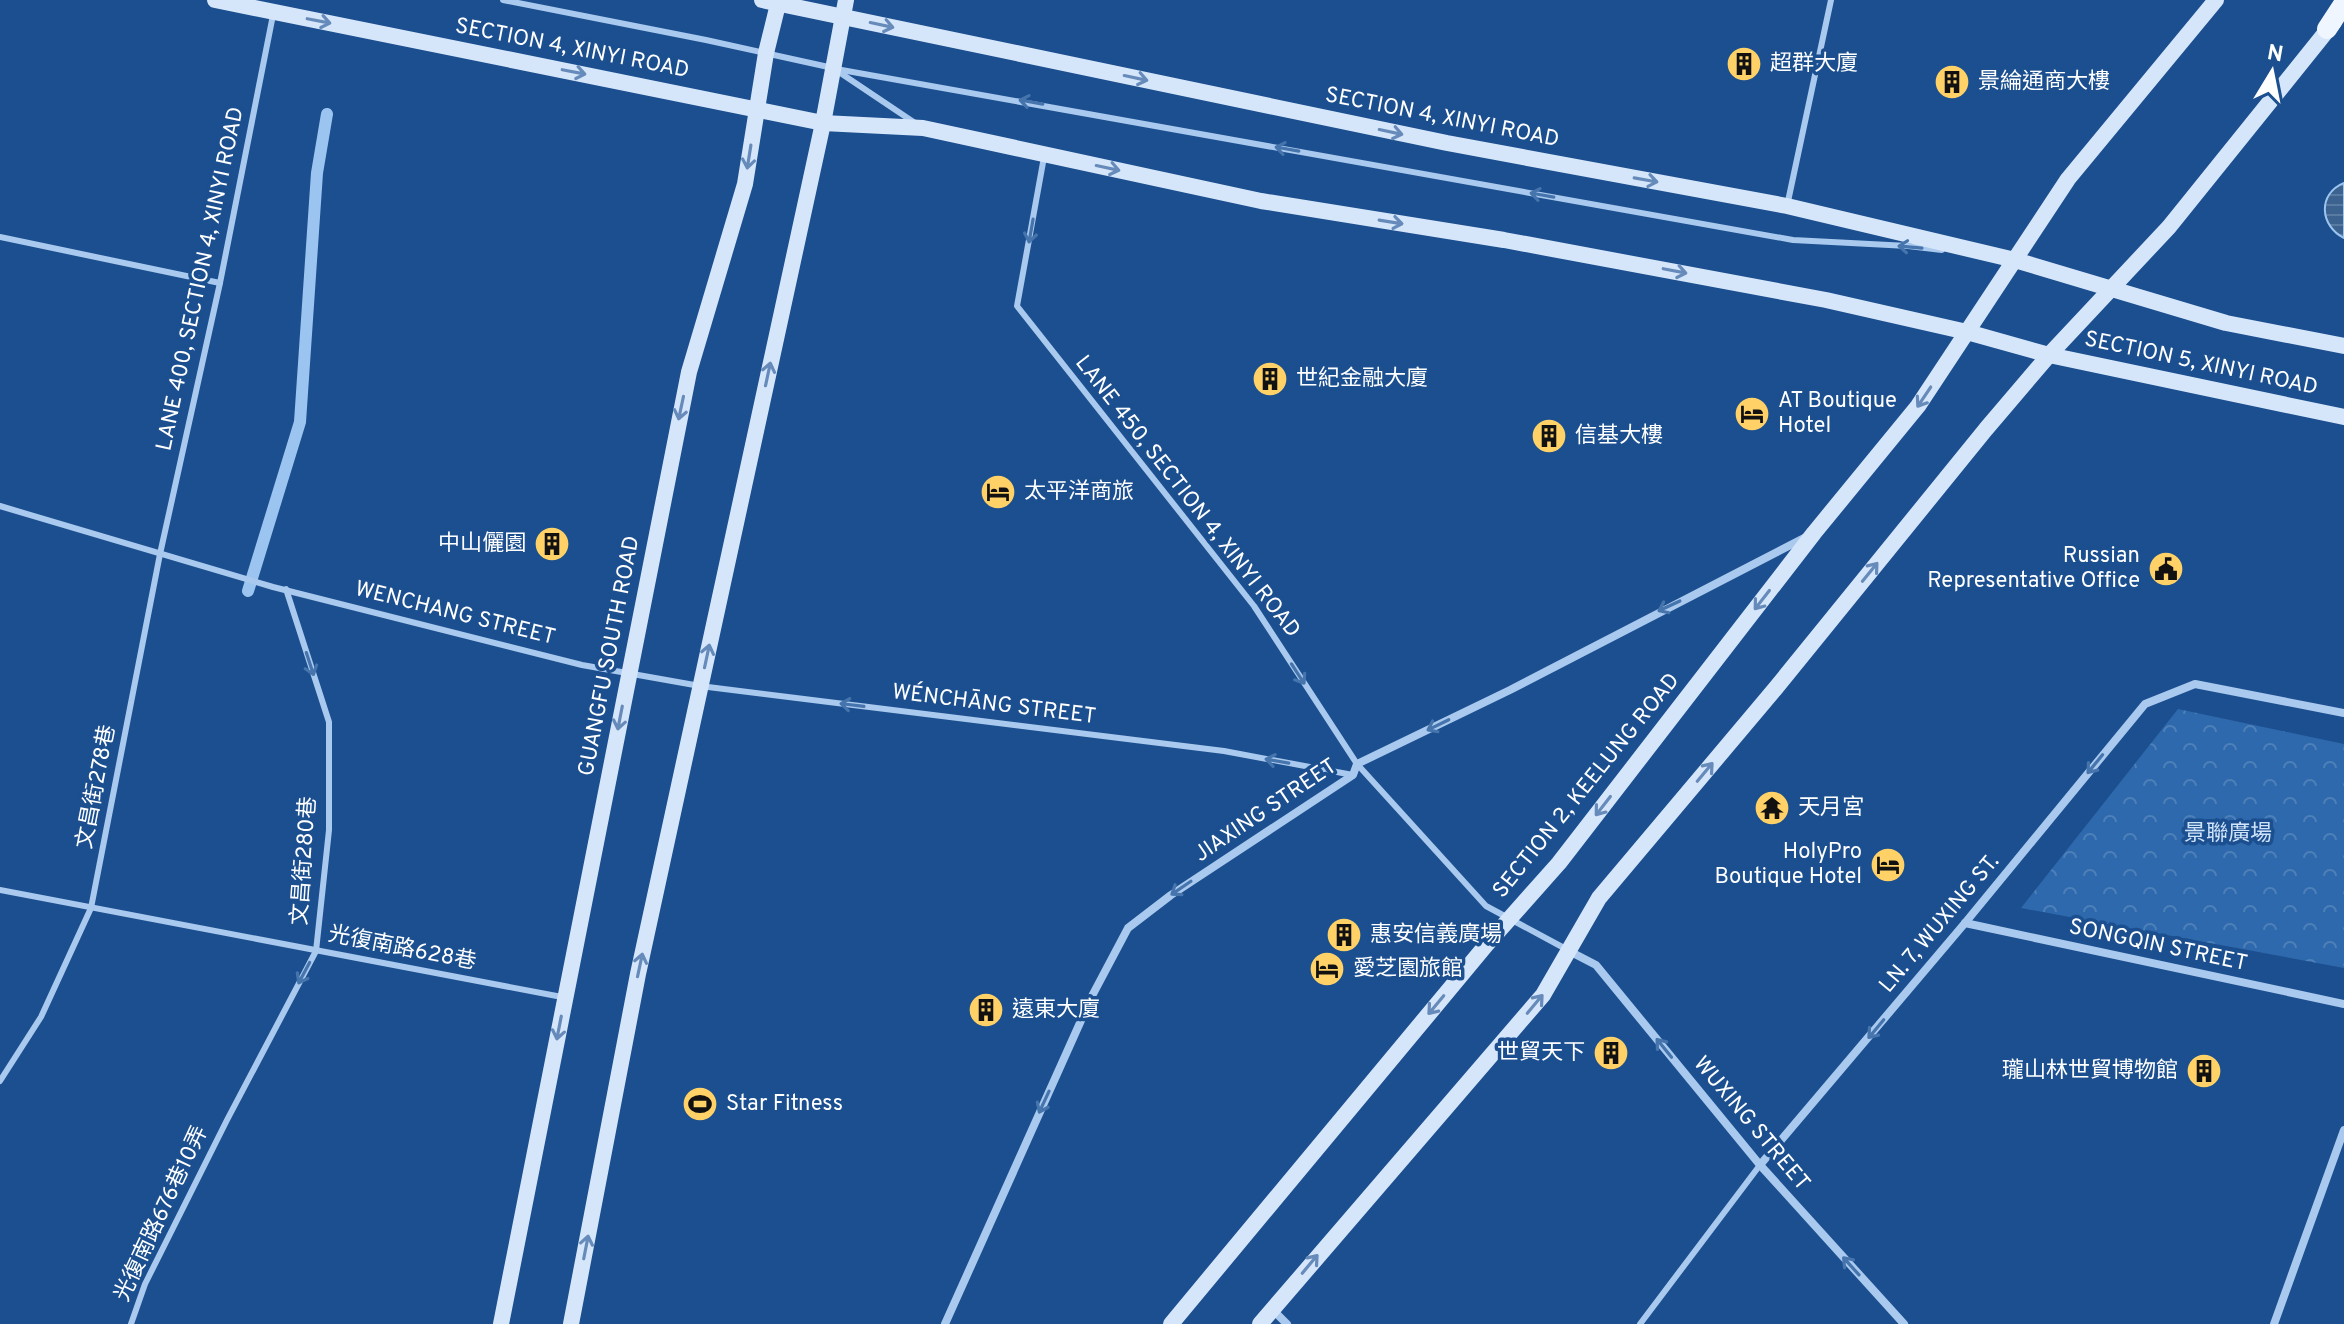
<svg xmlns="http://www.w3.org/2000/svg" width="2344" height="1324" viewBox="0 0 2344 1324" font-family="Overpass,'Noto Sans TC',sans-serif">
	<style>
		.forest { fill: url(#forest-crowns) }
		.water { fill: url(#water-rules); stroke: #9cc4f0; stroke-width: 2 }
		.lines { fill: none; stroke-linecap: round; stroke-linejoin: round }
		.stream { stroke: #9cc4f0; stroke-width: 12 }
		.lane { stroke: #a9c9ee; stroke-width: 6 }
		.street { stroke: #a9c9ee; stroke-width: 8 }
		.secondary { stroke: #d6e6fa; stroke-width: 16 }
		.primary { stroke: #f0f6ff; stroke-width: 20 }
		.oneway { stroke: #668bba }
		.oneway2 { stroke: #4674ac }
		.labels { text-anchor: middle; dominant-baseline: central; stroke-width: 7; stroke-linejoin: round; paint-order: stroke }
		.street-label { font-size: 22px; fill: #fff; stroke: #1b4f8f }
		.poi-label { font-size: 22px; fill: #fff; stroke: #1b4f8f; text-anchor: start }
		.park-label { font-size: 22px; fill: #cfe3fa; stroke: #1b4f8f }
	</style>
	<defs>
		<pattern id="forest-crowns" width="20" height="18" patternUnits="userSpaceOnUse" patternTransform="scale(2)"><rect width="20" height="18" fill="#2e69ad"/><path d="M2 6a3 3 0 1 1 6 0M12 15a3 3 0 1 1 6 0" fill="none" stroke="#4d80b9"/></pattern>
		<pattern id="water-rules" width="6" height="5" patternUnits="userSpaceOnUse" patternTransform="scale(2)"><rect width="6" height="5" fill="#3c6290"/><path d="M0 2.5h6" fill="none" stroke="#597aa1"/></pattern>
	</defs>
	<rect width="100%" height="100%" fill="#1b4f8f"/>
	<path class="forest" d="M2178 709 2344 744V968L2021 908Z"/>
	<path class="water" d="M2344 183V238C2320 226 2317 194 2344 183Z"/>
	<g class="lines">
		<path class="stream" d="M248 591 300 422 317 173 327 114"/>
		<g class="lane">
			<path d="M503 0 706 40 833 68 915 123"/>
			<path d="M836 69 1793 240 1908 246 1942 250"/>
			<path d="M1044 157 1017 306 1254 606 1357 764 1486 906 1566 949"/>
			<path d="M1787 206 1831 0"/>
			<path d="M0 237 220 283"/>
			<path d="M0 506 273 587 582 665 700 686 1224 751 1353 775"/>
			<path d="M0 890 562 997"/>
			<path d="M0 1081 41 1017 91 908 160 554 220 283 273 15"/>
			<path d="M131 1324 145 1284 227 1120 316 951 329 830V722L286 589"/>
			<path d="M1640 1324 1760 1165"/>
		</g>
		<g class="street">
			<path d="M1965 923 2344 1004"/>
			<path d="M1569 951 1596 965 1760 1165 1904 1324"/>
			<path d="M1760 1165 1965 923 2145 704 2195 684 2344 713"/>
			<path d="M1272 1309 1287 1324"/>
			<path d="M945 1324 1092 996 1128 928 1171 895 1353 775 1357 764 1510 690 1806 537"/>
			<path d="M2274 1324 2344 1130"/>
		</g>
		<g class="secondary">
			<path d="M215 0 823 123 923 128 1261 201 1504 240 1826 300 1967 332 2049 355 2344 417"/>
			<path d="M762 0 1447 143 1787 206 2015 260 2226 323 2344 346"/>
			<path d="M501 1324 689 372 745 184 766 53 779 0"/>
			<path d="M571 1324 638 974 823 123 846 0"/>
			<path d="M1171 1324 1487 944 1559 863 1814 533 1918 406 2068 179 2216 0"/>
			<path d="M1260 1324 1543 995 1599 898 1775 689 1986 429 2049 355 2169 227 2334 22"/>
		</g>
		<path class="primary" d="M2327 29 2344 3"/>
	</g>
	<defs><path id="oneway-shaft" d="M-6 0H5M1.5-3L5.5 0L1.5 3" fill="none" stroke-width="1.6" stroke-linecap="round" stroke-linejoin="round" transform="scale(2)"/></defs>
	<g class="oneway">
		<use href="#oneway-shaft" transform="translate(319 21) rotate(11)"/>
		<use href="#oneway-shaft" transform="translate(882 25) rotate(12)"/>
		<use href="#oneway-shaft" transform="translate(574 72) rotate(11)"/>
		<use href="#oneway-shaft" transform="translate(1136 78) rotate(12)"/>
		<use href="#oneway-shaft" transform="translate(1391 132) rotate(12)"/>
		<use href="#oneway-shaft" transform="translate(749 157) rotate(99)"/>
		<use href="#oneway-shaft" transform="translate(1108 168) rotate(12)"/>
		<use href="#oneway-shaft" transform="translate(1646 180) rotate(10)"/>
		<use href="#oneway-shaft" transform="translate(1391 222) rotate(9)"/>
		<use href="#oneway-shaft" transform="translate(1675 271) rotate(11)"/>
		<use href="#oneway-shaft" transform="translate(768 374) rotate(-78)"/>
		<use href="#oneway-shaft" transform="translate(1924 397) rotate(124)"/>
		<use href="#oneway-shaft" transform="translate(681 408) rotate(102)"/>
		<use href="#oneway-shaft" transform="translate(1870 572) rotate(-51)"/>
		<use href="#oneway-shaft" transform="translate(1762 600) rotate(128)"/>
		<use href="#oneway-shaft" transform="translate(707 656) rotate(-78)"/>
		<use href="#oneway-shaft" transform="translate(620 718) rotate(101)"/>
		<use href="#oneway-shaft" transform="translate(1705 772) rotate(-50)"/>
		<use href="#oneway-shaft" transform="translate(1603 806) rotate(128)"/>
		<use href="#oneway-shaft" transform="translate(640 965) rotate(-78)"/>
		<use href="#oneway-shaft" transform="translate(1535 1004) rotate(-50)"/>
		<use href="#oneway-shaft" transform="translate(1436 1005) rotate(130)"/>
		<use href="#oneway-shaft" transform="translate(559 1028) rotate(101)"/>
		<use href="#oneway-shaft" transform="translate(586 1247) rotate(-79)"/>
		<use href="#oneway-shaft" transform="translate(1310 1264) rotate(-50)"/>
	</g>
	<g class="oneway2">
		<use href="#oneway-shaft" transform="translate(1031 102) rotate(-170)"/>
		<use href="#oneway-shaft" transform="translate(1287 149) rotate(-170)"/>
		<use href="#oneway-shaft" transform="translate(1542 195) rotate(-170)"/>
		<use href="#oneway-shaft" transform="translate(1031 231) rotate(100)"/>
		<use href="#oneway-shaft" transform="translate(1910 247) rotate(-175)"/>
		<use href="#oneway-shaft" transform="translate(1669 606) rotate(155)"/>
		<use href="#oneway-shaft" transform="translate(310 664) rotate(72)"/>
		<use href="#oneway-shaft" transform="translate(1298 674) rotate(57)"/>
		<use href="#oneway-shaft" transform="translate(852 705) rotate(-173)"/>
		<use href="#oneway-shaft" transform="translate(1438 725) rotate(154)"/>
		<use href="#oneway-shaft" transform="translate(1277 761) rotate(-170)"/>
		<use href="#oneway-shaft" transform="translate(2095 764) rotate(129)"/>
		<use href="#oneway-shaft" transform="translate(1181 888) rotate(146)"/>
		<use href="#oneway-shaft" transform="translate(304 973) rotate(118)"/>
		<use href="#oneway-shaft" transform="translate(1876 1029) rotate(130)"/>
		<use href="#oneway-shaft" transform="translate(1664 1048) rotate(-129)"/>
		<use href="#oneway-shaft" transform="translate(1044 1102) rotate(115)"/>
		<use href="#oneway-shaft" transform="translate(1851 1266) rotate(-132)"/>
	</g>
	<defs>
		<symbol id="building-disc" viewBox="-11 -11 22 22"><circle r="9.5" fill="#ffd166" stroke="#1b4f8f"/><path d="M-4-6H4V6H1V3H-1V6H-4ZM-2.5-4.3h1.7v1.8h-1.7ZM.8-4.3h1.7v1.8H.8ZM-2.5-1h1.7V.8h-1.7ZM.8-1h1.7V.8H.8Z" fill="#111"/></symbol>
		<symbol id="hotel-disc" viewBox="-11 -11 22 22"><circle r="9.5" fill="#ffd166" stroke="#1b4f8f"/><path d="M-6-4.5h1.5V1H6V5H4.5V3h-9V5H-6ZM-4 0a1.8 1.8 0 1 1 3.6 0ZM.5 0V-2.5h3Q6-2.5 6 0Z" fill="#111"/></symbol>
		<symbol id="civic-disc" viewBox="-11 -11 22 22"><circle r="9.5" fill="#ffd166" stroke="#1b4f8f"/><path d="M-.6-6.5H3V-4.5H.6V-3L4-1V1h2V6H-6V1h2V-1L-.6-3ZM-1.2 2.5V6h2.4V2.5Z" fill="#111"/></symbol>
		<symbol id="temple-disc" viewBox="-11 -11 22 22"><circle r="9.5" fill="#ffd166" stroke="#1b4f8f"/><path d="M0-6L5-2H3V0L6.5 2.5H4V6H1.5V3h-3V6H-4V2.5H-6.5L-3 0V-2H-5Z" fill="#111"/></symbol>
		<symbol id="stadium-disc" viewBox="-11 -11 22 22"><circle r="9.5" fill="#ffd166" stroke="#1b4f8f"/><path d="M0-5a6.5 5 0 1 0 0 10a6.5 5 0 1 0 0-10ZM-3.5-1.8h7v3.6h-7Z" fill="#111"/></symbol>
	</defs>
	<g fill-rule="evenodd">
		<use href="#building-disc" x="1724" y="44" width="40" height="40"/>
		<use href="#building-disc" x="1932" y="62" width="40" height="40"/>
		<use href="#building-disc" x="1250" y="359" width="40" height="40"/>
		<use href="#hotel-disc" x="1732" y="394" width="40" height="40"/>
		<use href="#building-disc" x="1529" y="416" width="40" height="40"/>
		<use href="#hotel-disc" x="978" y="472" width="40" height="40"/>
		<use href="#building-disc" x="532" y="524" width="40" height="40"/>
		<use href="#civic-disc" x="2146" y="549" width="40" height="40"/>
		<use href="#temple-disc" x="1752" y="788" width="40" height="40"/>
		<use href="#hotel-disc" x="1868" y="845" width="40" height="40"/>
		<use href="#building-disc" x="1324" y="915" width="40" height="40"/>
		<use href="#hotel-disc" x="1307" y="949" width="40" height="40"/>
		<use href="#building-disc" x="966" y="990" width="40" height="40"/>
		<use href="#building-disc" x="1591" y="1033" width="40" height="40"/>
		<use href="#building-disc" x="2184" y="1051" width="40" height="40"/>
		<use href="#stadium-disc" x="680" y="1084" width="40" height="40"/>
	</g>
	<g class="labels">
		<g class="street-label">
			<text transform="translate(572 49) rotate(11)">SECTION 4, XINYI ROAD</text>
			<text transform="translate(1442 118) rotate(11)">SECTION 4, XINYI ROAD</text>
			<text transform="translate(201 279) rotate(-78)">LANE 400, SECTION 4, XINYI ROAD</text>
			<text transform="translate(2201 364) rotate(12)">SECTION 5, XINYI ROAD</text>
			<text transform="translate(1187 497) rotate(52)">LANE 450, SECTION 4, XINYI ROAD</text>
			<text transform="translate(455 614) rotate(14)">WENCHANG STREET</text>
			<text transform="translate(610 656) rotate(-79)">GUANGFU SOUTH ROAD</text>
			<text transform="translate(994 705) rotate(7)">WÉNCHĀNG STREET</text>
			<text transform="translate(1587 786) rotate(-51)">SECTION 2, KEELUNG ROAD</text>
			<text transform="translate(97 787) rotate(-79)">文昌街278巷</text>
			<text transform="translate(1266 811) rotate(-34)">JIAXING STREET</text>
			<text transform="translate(305 861) rotate(-86)">文昌街280巷</text>
			<text transform="translate(1940 924) rotate(-50)">LN. 7, WUXING ST.</text>
			<text transform="translate(2158 946) rotate(12)">SONGQIN STREET</text>
			<text transform="translate(402 949) rotate(11)">光復南路628巷</text>
			<text transform="translate(1751 1124) rotate(50)">WUXING STREET</text>
			<text transform="translate(162 1214) rotate(-65)">光復南路676巷10弄</text>
		</g>
		<g class="poi-label">
			<text x="1770" y="64">超群大廈</text>
			<text x="1978" y="82">景綸通商大樓</text>
			<text x="1296" y="379">世紀金融大廈</text>
			<text x="1778" y="401">AT Boutique<tspan x="1778" dy="25">Hotel</tspan></text>
			<text x="1575" y="436">信基大樓</text>
			<text x="1024" y="492">太平洋商旅</text>
			<text x="526" y="544" text-anchor="end">中山儷園</text>
			<text x="2140" y="556" text-anchor="end">Russian<tspan x="2140" dy="25">Representative Office</tspan></text>
			<text x="1798" y="808">天月宮</text>
			<text x="1862" y="852" text-anchor="end">HolyPro<tspan x="1862" dy="25">Boutique Hotel</tspan></text>
			<text x="1370" y="935">惠安信義廣場</text>
			<text x="1353" y="969">愛芝園旅館</text>
			<text x="1012" y="1010">遠東大廈</text>
			<text x="1585" y="1053" text-anchor="end">世貿天下</text>
			<text x="2178" y="1071" text-anchor="end">瓏山林世貿博物館</text>
			<text x="726" y="1104">Star Fitness</text>
		</g>
		<g class="park-label">
			<text x="2228" y="834">景聯廣場</text>
		</g>
	</g>
	<g transform="translate(2272 72) rotate(10)" stroke="#1b4f8f" stroke-width="6" paint-order="stroke">
	<path d="M0-6L14 30L0 20L-14 30Z" fill="#ffffff"/>
	<text y="-12" font-size="22" font-weight="bold" text-anchor="middle" fill="#ffffff">N</text>
	</g>
</svg>
